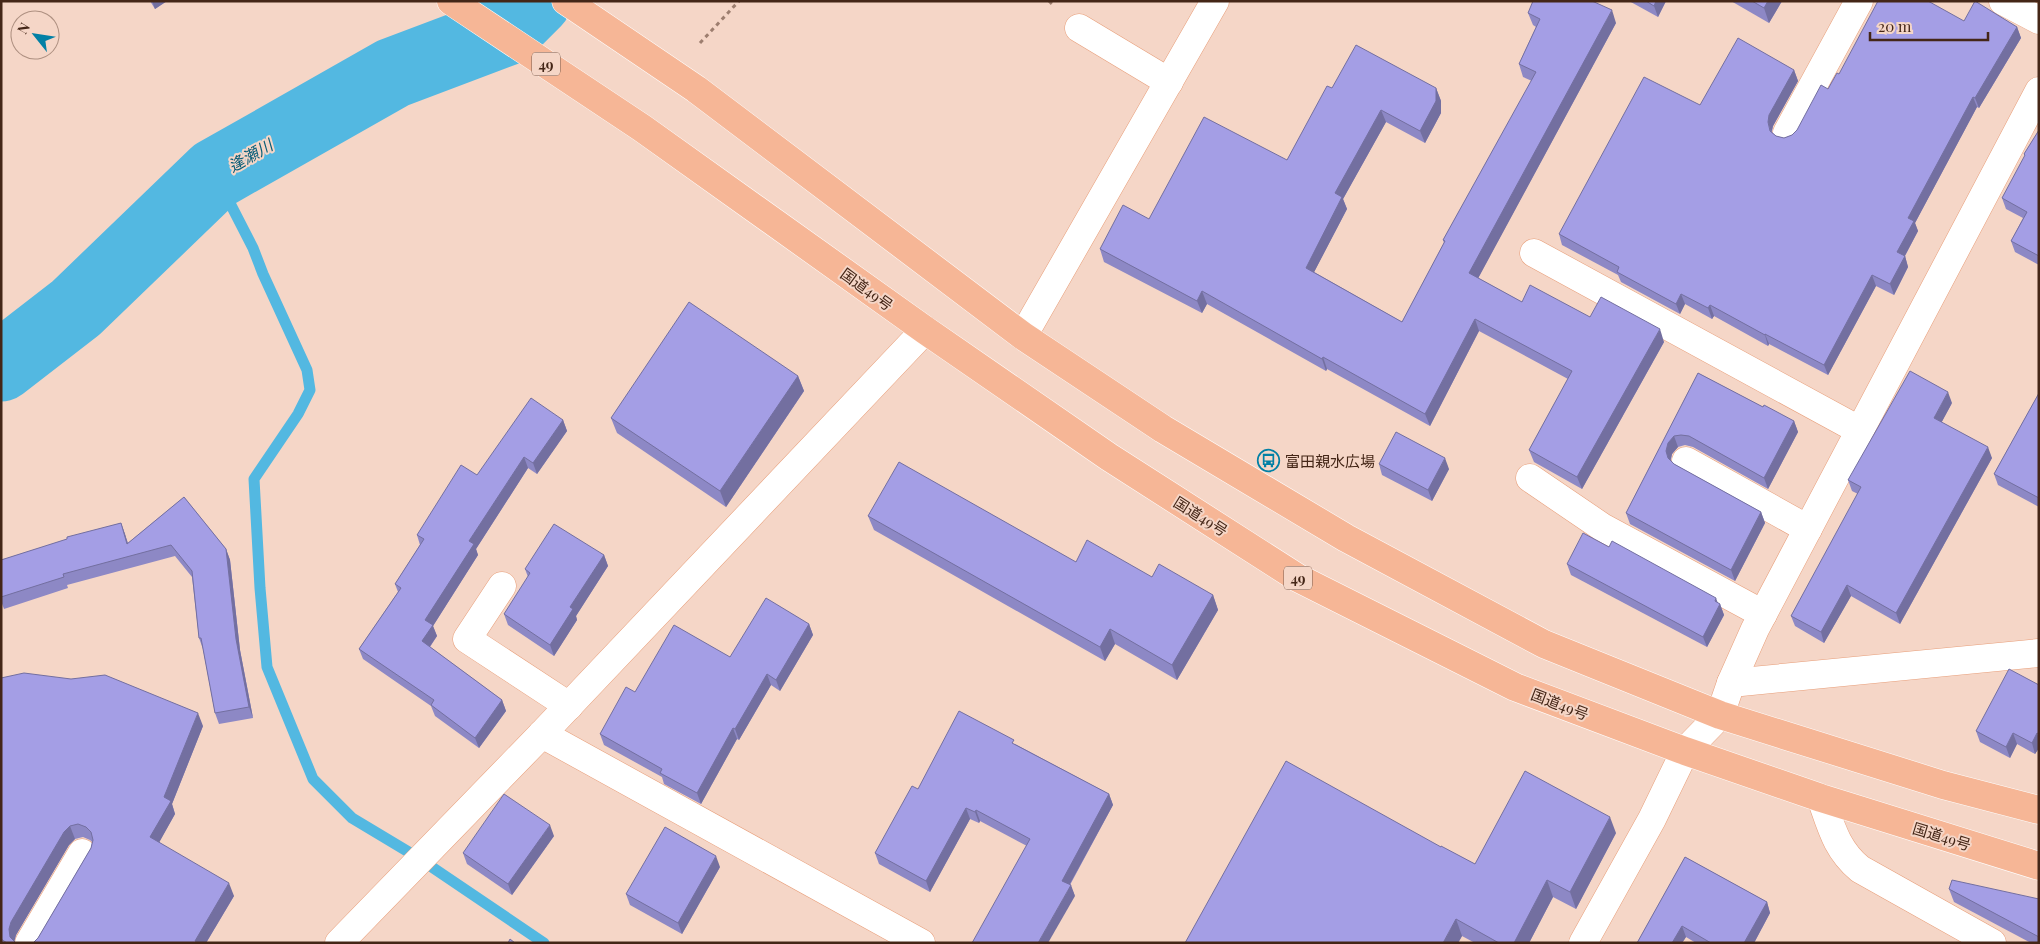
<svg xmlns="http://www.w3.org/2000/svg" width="2040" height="944" viewBox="0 0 2040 944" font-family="'Playfair Display','Noto Sans JP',serif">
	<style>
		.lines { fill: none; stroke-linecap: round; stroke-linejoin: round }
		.stream { stroke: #53b8e1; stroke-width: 11 }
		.river { stroke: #53b8e1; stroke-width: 71 }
		.minor-casing { stroke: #e89e79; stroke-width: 29 }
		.trunk-casing { stroke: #fff; stroke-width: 29 }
		.path { stroke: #9d7e6f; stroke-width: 3; stroke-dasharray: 4 4; stroke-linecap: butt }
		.minor { stroke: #fff; stroke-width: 28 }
		.trunk { stroke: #f6b696; stroke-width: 28 }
		.wall { fill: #8d88c5 }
		.shaded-wall { fill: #736fa0 }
		.building { fill: #a49ee5; stroke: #736fa0 }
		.labels { text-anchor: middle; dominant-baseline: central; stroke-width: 4; stroke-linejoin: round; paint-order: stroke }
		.shield { fill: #f5d6c7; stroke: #795b4c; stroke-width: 1 }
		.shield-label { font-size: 14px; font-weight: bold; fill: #442617 }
		.street-label { font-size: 15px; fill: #442617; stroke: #f5d6c7 }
		.poi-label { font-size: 15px; fill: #442617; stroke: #f5d6c7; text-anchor: start }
		.water-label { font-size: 16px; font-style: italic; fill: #085d78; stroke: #f5d6c7 }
	</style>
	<rect width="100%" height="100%" fill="#f5d6c7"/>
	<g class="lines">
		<path class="stream" d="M215 174 253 248 263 274 307 370 310 390 298 414 254 479 260 588 267 667 313 779 352 818 417 857 544 943"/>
		<path class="river" d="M1 366 76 308 215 174 393 73 507 30 536 1"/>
		<defs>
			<g id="minor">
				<path d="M2003 1 2039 20"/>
				<path d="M1079 28 1169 82"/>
				<path d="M1787 133 1859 1"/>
				<path d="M1534 253 1859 430"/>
				<path d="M1023 336 1215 1"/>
				<path d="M1686 461 1808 529"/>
				<path d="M1530 478 1602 527 1763 614"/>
				<path d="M502 586 467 639 569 706"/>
				<path d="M1731 683 2039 653"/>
				<path d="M542 734 921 943"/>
				<path d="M1821 798C1831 826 1836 849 1860 869L1992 943"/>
				<path d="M29 943 82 853"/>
				<path d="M339 943 542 734 925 330"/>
				<path d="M1583 943 1652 819 1685 751 1720 715 1731 683 1755 629 2039 91"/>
			</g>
			<g id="trunk">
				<path d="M451 1 642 128 925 330 1109 457 1298 578 1515 687 1685 751 1821 798 2039 866"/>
				<path d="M566 1 696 89 1023 336 1163 429 1346 538 1544 644 1720 715 1943 785 2039 810"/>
			</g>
		</defs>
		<use href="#minor" class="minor-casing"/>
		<use href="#trunk" class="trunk-casing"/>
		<g class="path">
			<path d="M1049 1 1054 6"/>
			<path d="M700 43 739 1"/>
		</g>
		<use href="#minor" class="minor"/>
		<use href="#trunk" class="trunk"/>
	</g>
	<g class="wall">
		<path d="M150 1H167L155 9Z"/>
		<path d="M1629 1H1666L1658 17Z"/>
		<path d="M1731 1H1782L1769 23Z"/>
		<path d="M1528 13 1616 23 1478 278 1522 302 1590 317 1664 342 1582 489 1534 462 1529 450 1568 379 1479 331 1430 426 1327 369 1326 371 1207 304 1202 313 1104 262 1100 249 1149 219 1287 160 1332 88H1436L1441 101V113L1425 143 1386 122 1343 199 1347 209 1314 272 1402 322 1444 243 1443 240 1532 81 1523 77 1519 64 1536 27 1533 25Z"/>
		<path d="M1964 21 2017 27 2021 38 1979 108 1977 107 1915 223 1918 231 1905 256 1908 267 1894 295 1876 286 1828 375 1769 344 1768 346 1714 316 1712 319 1685 304 1680 314 1621 282 1618 275 1562 245 1559 234 1700 105 1794 70 1798 81 1773 126 1772 132 1776 136 1784 138 1792 135 1797 130 1828 89 1839 74Z"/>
		<path d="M2039 130V265L2015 252 2011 241 2023 218 2006 209 2002 198 2025 156 2024 154Z"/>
		<path d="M1698 373 1763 407 1794 421 1798 432 1768 489 1693 447 1685 445 1678 447 1672 454 1671 460 1674 464 1761 512 1765 523 1735 581 1630 524 1626 513Z"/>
		<path d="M798 376 804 391 726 507 617 433 611 418Z"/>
		<path d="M2039 393V507L1998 485 1994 474Z"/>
		<path d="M1952 403 1941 423 1992 458 1900 624 1851 596 1824 643 1795 626 1791 616 1858 494 1852 491 1848 480Z"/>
		<path d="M563 420 567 431 537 474 528 468 476 549 478 555 433 626 437 636 430 647 502 700 506 711 479 748 435 716 431 706 363 659 359 649 398 592 395 584 420 545 417 535Z"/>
		<path d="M1379 464 1449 469 1432 501 1382 475Z"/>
		<path d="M184 497 226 549 230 560 240 650 253 718 219 724 215 713 203 649 199 638 192 577 175 556 67 585 68 588 4 609 1 601V560L121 523 128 543Z"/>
		<path d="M868 516 1076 562 1152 577 1213 595 1218 610 1177 680 1115 644 1105 661 874 530Z"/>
		<path d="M604 555 608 566 576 616 577 620 554 656 508 625 504 614 528 577 525 569Z"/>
		<path d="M1567 564 1718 603 1720 604 1724 615 1707 647 1571 575Z"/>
		<path d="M809 624 813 635 780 691 771 685 739 740 737 739 701 804 664 784 662 777 604 745 600 734 635 692 730 657Z"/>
		<path d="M1 678 203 726 172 804 175 814 159 842 234 896 206 943H33L38 938 91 848 92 842 90 840 83 837 75 839 69 845 16 935 14 941 16 943H1Z"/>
		<path d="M2039 685V748L2035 754 2017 744 2010 758 1980 742 1976 731Z"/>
		<path d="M1015 744 1109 794 1113 805 1070 885 1075 896 1027 846 980 821 979 823 970 819 930 892 879 864 875 853 918 789Z"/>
		<path d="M1616 833 1576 909 1553 897 1529 943H1475L1462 936 1458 943 1441 847 1475 864Z"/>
		<path d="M554 836 512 895 467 864 463 853Z"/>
		<path d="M1685 857 1767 902 1770 913 1754 943H1696L1686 937 1682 943H1637Z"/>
		<path d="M720 867 682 934 630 905 626 894Z"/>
		<path d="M1949 889 2039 899V943H2031L1954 902Z"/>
	</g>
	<g class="shaded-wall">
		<path d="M152 1H167L155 9Z"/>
		<path d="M1656 1H1666L1658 17 1654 6Z"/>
		<path d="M1768 1H1782L1769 23 1764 8Z"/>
		<path d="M1612 10 1616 23 1474 286 1469 273Z"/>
		<path d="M2017 27 2021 38 1979 108 1975 98Z"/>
		<path d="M1794 70 1798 81 1773 126 1771 133 1774 142 1768 122 1769 115Z"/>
		<path d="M1436 88 1441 101V113L1425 143 1420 131Z"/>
		<path d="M1973 97 1977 107 1915 223 1918 231 1901 263 1897 252 1908 218Z"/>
		<path d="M1381 110 1386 122 1343 199 1347 209 1310 280 1306 268 1335 193Z"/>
		<path d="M1905 256 1908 267 1894 295 1890 284Z"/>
		<path d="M1872 275 1876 286 1828 375 1824 365Z"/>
		<path d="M1202 291 1207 304 1202 313 1197 301Z"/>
		<path d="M1681 294 1685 304 1680 314 1676 304Z"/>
		<path d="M1710 305 1714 316 1712 319 1708 308Z"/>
		<path d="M1475 319 1479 331 1430 426 1425 414Z"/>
		<path d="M1660 329 1664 342 1582 489 1577 477Z"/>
		<path d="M1765 334 1769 344 1768 346 1765 335Z"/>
		<path d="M1323 357 1327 369 1326 371 1322 359Z"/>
		<path d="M798 376 804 391 726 507 720 491Z"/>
		<path d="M1948 392 1952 403 1938 429 1934 418Z"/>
		<path d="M563 420 567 431 537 474 533 463Z"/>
		<path d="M1794 421 1798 432 1768 489 1764 478Z"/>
		<path d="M1674 436 1678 447 1672 454 1670 462 1672 469 1666 451 1668 443Z"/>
		<path d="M1988 447 1992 458 1900 624 1896 613Z"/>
		<path d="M524 457 528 468 476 549 478 555 433 626 437 636 426 652 422 641 425 620 469 541Z"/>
		<path d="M1445 458 1449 469 1432 501 1428 490Z"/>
		<path d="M1761 512 1765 523 1735 581 1731 570Z"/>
		<path d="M121 523 125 534 131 555 127 544Z"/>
		<path d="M226 549 230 560 240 650 253 718 249 707 236 639Z"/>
		<path d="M604 555 608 566 576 616 577 620 554 656 550 645 570 607Z"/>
		<path d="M1847 585 1851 596 1824 643 1821 632Z"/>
		<path d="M1213 595 1218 610 1177 680 1172 665Z"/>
		<path d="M1716 598 1719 606 1720 604 1724 615 1707 647 1703 637Z"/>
		<path d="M809 624 813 635 780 691 776 680Z"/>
		<path d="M1110 629 1115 644 1105 661 1100 647Z"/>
		<path d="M767 674 771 685 739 740 735 729Z"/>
		<path d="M502 700 506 711 479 748 475 738Z"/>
		<path d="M198 713 203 726 172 804 175 814 155 850 150 837 164 797Z"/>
		<path d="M733 728 737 739 701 804 697 793Z"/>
		<path d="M2013 733 2017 744 2010 758 2006 747Z"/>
		<path d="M2037 733 2039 739V748L2035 754 2032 743Z"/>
		<path d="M1109 794 1113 805 1066 891 1062 881Z"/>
		<path d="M966 808 970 819 930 892 926 881Z"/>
		<path d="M976 810 980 821 979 823 975 812Z"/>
		<path d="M1610 817 1616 833 1576 909 1570 892Z"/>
		<path d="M550 825 554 836 512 895 508 884Z"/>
		<path d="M70 826 75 839 69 845 16 935 14 943 10 937 9 929 11 922 64 832Z"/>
		<path d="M716 856 720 867 682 934 678 923Z"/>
		<path d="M1547 880 1553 897 1529 943H1514Z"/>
		<path d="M229 883 234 896 206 943H196L195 941Z"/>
		<path d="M1071 885 1075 896 1048 943H1038Z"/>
		<path d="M1767 902 1770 913 1754 943H1744Z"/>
		<path d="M1456 919 1462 936 1458 943H1443Z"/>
		<path d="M1682 926 1686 937 1682 943H1672Z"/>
	</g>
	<g class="building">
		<path d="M1533 1H1592L1612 10 1469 273 1522 302 1530 285 1590 317 1601 297 1660 329 1577 477 1529 450 1572 371 1475 319 1425 414 1323 357 1322 359 1202 291 1197 301 1100 249 1123 205 1149 219 1204 117 1287 160 1327 86 1332 88 1356 45 1436 88V101L1420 131 1381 110 1335 193 1342 197 1306 268 1402 322 1445 241 1443 240 1536 72 1519 64 1540 19 1528 13Z"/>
		<path d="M1646 1H1656L1654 6Z"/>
		<path d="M1752 1H1768L1764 8Z"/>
		<path d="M1878 1H1928L1964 21 1975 1 2017 27 1975 98 1973 97 1908 218 1914 221 1897 252 1905 256 1890 284 1872 275 1824 365 1765 334V335L1710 305 1708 308 1681 294 1676 304 1617 272 1619 267 1559 234 1644 77 1700 105 1738 38 1794 70 1769 115 1768 122 1770 131 1776 136 1784 138 1792 135 1797 130 1821 85 1828 89 1837 73 1839 74Z"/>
		<path d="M2039 130V256L2011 241 2027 212 2002 198 2025 155 2024 154Z"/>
		<path d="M689 302 798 376 720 491 611 418Z"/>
		<path d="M1910 371 1948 392 1934 418 1988 447 1896 613 1847 585 1821 632 1791 616 1861 487 1848 480Z"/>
		<path d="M1698 373 1763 407 1764 405 1794 421 1764 478 1689 436 1681 435 1674 436 1668 443 1666 451 1668 458 1674 464 1761 512 1731 570 1626 513Z"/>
		<path d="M2039 393V498L1994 474Z"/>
		<path d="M531 398 563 420 533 463 524 457 469 541 474 544 425 620 433 625 422 641 502 700 475 738 431 705 434 700 359 649 401 588 395 584 424 539 417 535 461 465 477 475Z"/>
		<path d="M1396 432 1445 458 1428 490 1379 464Z"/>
		<path d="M899 462 1076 562 1087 540 1152 577 1159 564 1213 595 1172 665 1110 629 1100 647 868 516Z"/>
		<path d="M184 497 226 549 236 639 249 707 215 713 201 638H199L192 571 171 545 63 574 64 577 1 597V560L67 539V537L121 523 127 544Z"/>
		<path d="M554 524 604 555 570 607 573 609 550 645 504 614 530 573 525 569Z"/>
		<path d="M1583 533 1609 547 1612 541 1716 598 1715 601 1720 604 1703 637 1567 564Z"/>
		<path d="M766 598 809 624 776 680 767 674 735 729 733 728 697 793 660 773 662 769 600 734 626 687 635 692 674 625 730 657Z"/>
		<path d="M2009 669 2039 685V734L2037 733 2032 743 2013 733 2006 747 1976 731Z"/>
		<path d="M24 673 71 679 105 675 198 713 164 797 171 801 150 837 229 883 195 941 198 943H33L38 938 91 848 93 840 91 832 86 827 78 824 70 826 64 832 11 922 9 929 10 937 16 943H7L1 939V678Z"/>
		<path d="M959 711 1014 740 1012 743 1109 794 1062 881 1071 885 1038 943H972L1030 839 976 810 975 812 966 808 926 881 875 853 912 786 918 789Z"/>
		<path d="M1286 761 1441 847V846L1475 864 1525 771 1610 817 1570 892 1547 880 1514 943H1499L1456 919 1443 943H1185Z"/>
		<path d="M504 794 550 825 508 884 463 853Z"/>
		<path d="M665 827 716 856 678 923 626 894Z"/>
		<path d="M1685 857 1767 902 1744 943H1711L1682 926 1672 943H1637Z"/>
		<path d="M1952 880 2039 899V937L1949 889Z"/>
		<path d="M510 939 515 943H508Z"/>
	</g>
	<defs>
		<symbol id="bus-ring" viewBox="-11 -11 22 22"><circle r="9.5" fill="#f5d6c7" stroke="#0280a5" stroke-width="1.5"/><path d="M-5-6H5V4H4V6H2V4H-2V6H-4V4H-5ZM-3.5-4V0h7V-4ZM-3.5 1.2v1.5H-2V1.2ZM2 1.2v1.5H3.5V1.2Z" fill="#0280a5"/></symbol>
	</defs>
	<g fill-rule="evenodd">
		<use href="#bus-ring" x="1256" y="448" width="25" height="25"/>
	</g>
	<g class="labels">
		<g class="shield">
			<rect x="532" y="52.5" width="28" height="23" rx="4"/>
			<rect x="1284" y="566.5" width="28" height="23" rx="4"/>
		</g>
		<g class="shield-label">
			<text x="546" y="64">49</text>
			<text x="1298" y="578">49</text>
		</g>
		<g class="street-label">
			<text transform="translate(867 289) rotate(36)">国道49号</text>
			<text transform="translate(1201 516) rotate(32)">国道49号</text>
			<text transform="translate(1560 704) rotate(21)">国道49号</text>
			<text transform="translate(1942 836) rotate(17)">国道49号</text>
		</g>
		<g class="poi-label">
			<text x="1285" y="461">富田親水広場</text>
		</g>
		<g class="water-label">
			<text transform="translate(250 155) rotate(-30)">逢瀬川</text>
		</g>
	</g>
	<rect width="2040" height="944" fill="none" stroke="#442617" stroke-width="5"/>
	<g transform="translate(35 35) rotate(300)"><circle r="24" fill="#f5d6c7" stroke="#ae9081"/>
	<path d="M0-4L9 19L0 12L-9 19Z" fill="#0280a5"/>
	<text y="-8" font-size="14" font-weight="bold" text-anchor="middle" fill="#442617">N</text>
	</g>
	<path d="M1870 32v8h118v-8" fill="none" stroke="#442617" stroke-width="2.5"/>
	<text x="1878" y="32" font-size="15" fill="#442617" stroke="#f5d6c7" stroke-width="4" paint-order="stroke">20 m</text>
</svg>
